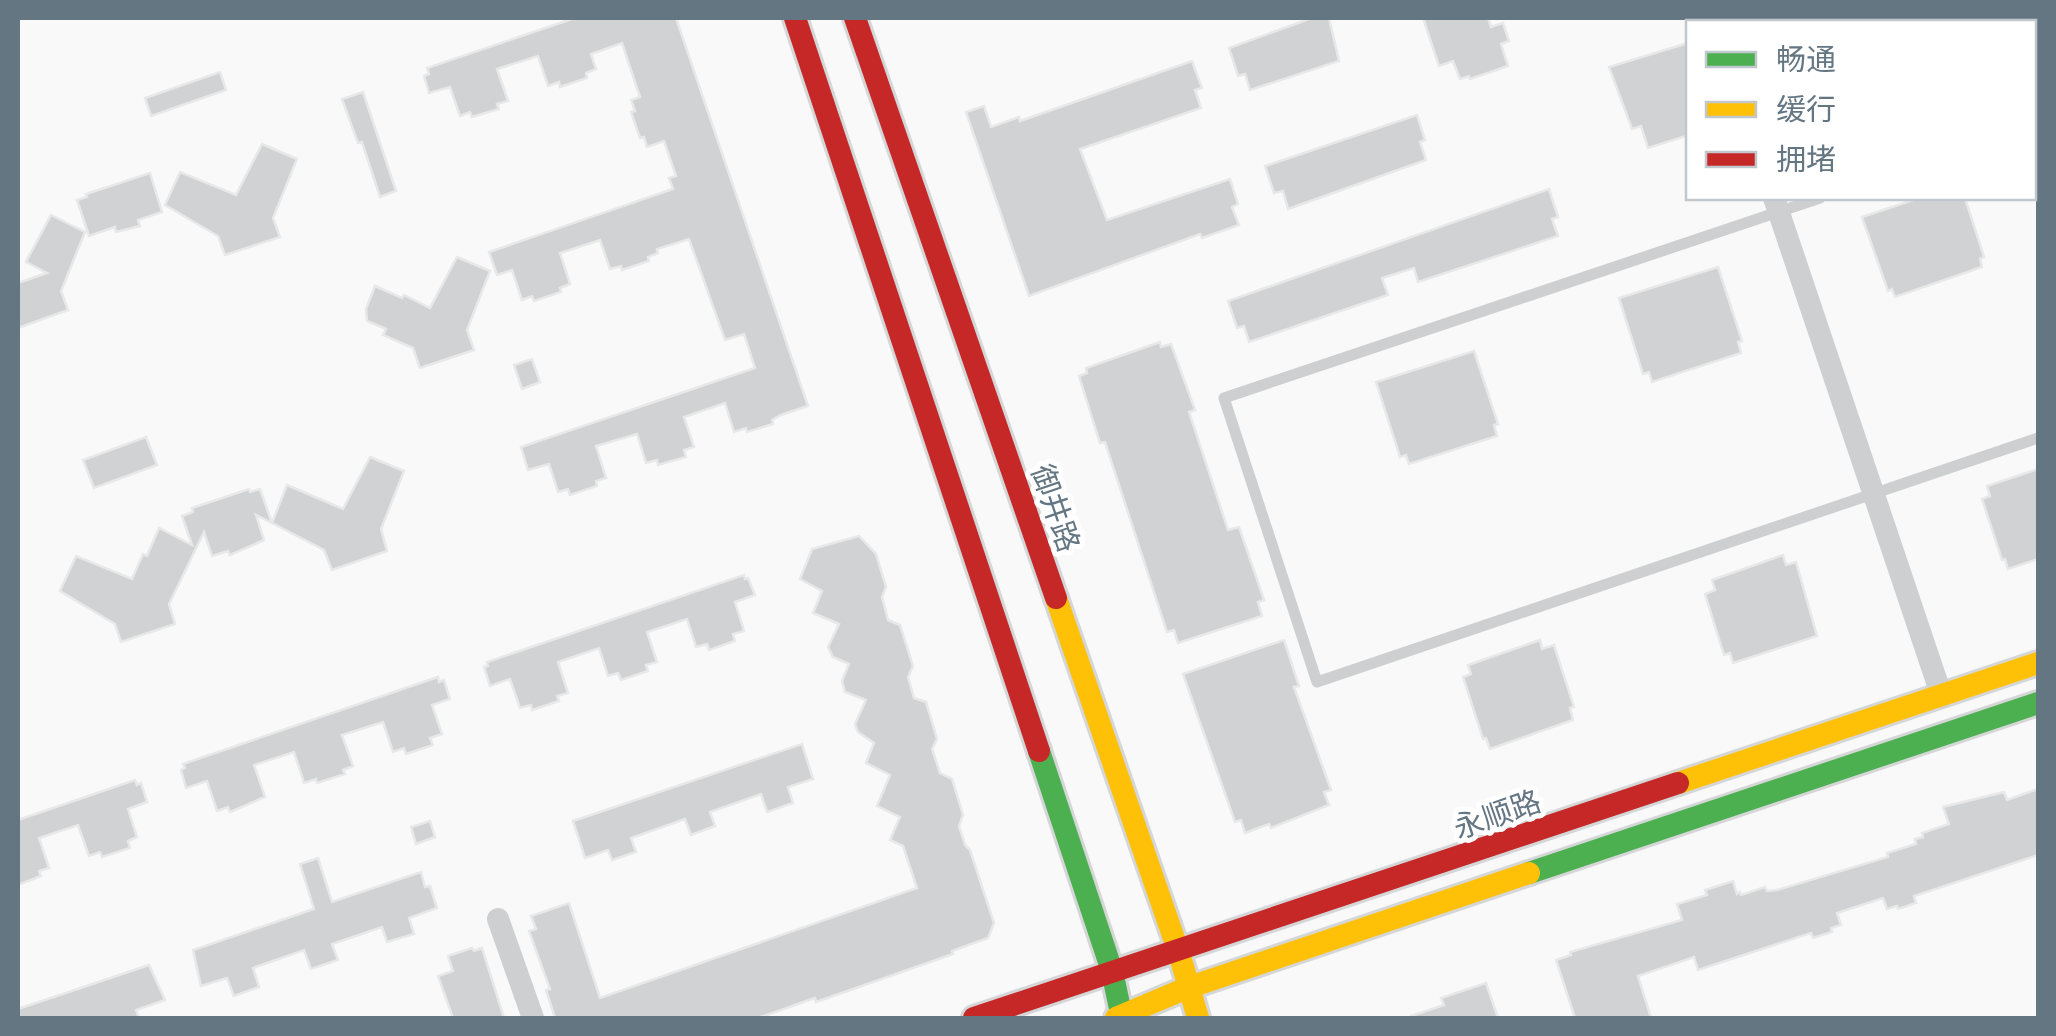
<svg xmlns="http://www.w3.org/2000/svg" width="2056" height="1036" viewBox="0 0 2056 1036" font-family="Ubuntu,'Noto Sans SC',sans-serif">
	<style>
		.building { fill: #d0d2d3; stroke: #e8e8e8; stroke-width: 2.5 }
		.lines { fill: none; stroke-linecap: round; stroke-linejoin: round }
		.fast-casing { stroke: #d5d6d7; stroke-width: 28 }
		.slow-casing { stroke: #d5d6d7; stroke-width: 28 }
		.jam-casing { stroke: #d5d6d7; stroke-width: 28 }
		.lane { stroke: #cecfd0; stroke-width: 11 }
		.street { stroke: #cecfd0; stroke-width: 22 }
		.fast { stroke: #4caf50; stroke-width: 22 }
		.slow { stroke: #ffc107; stroke-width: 22 }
		.jam { stroke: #c62828; stroke-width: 22 }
		.labels { text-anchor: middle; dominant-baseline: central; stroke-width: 10; stroke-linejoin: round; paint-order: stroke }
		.street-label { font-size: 30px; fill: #657683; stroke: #fff }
	</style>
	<rect width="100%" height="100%" fill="#f9f9f9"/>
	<g class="building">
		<path d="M575 18H676L808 406 781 415 772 420 773 424 747 432 746 428 734 432 725 403 684 417 694 447 684 450 686 457 658 465 657 460 646 463 637 434 596 446 606 478 596 481 597 486 570 495 568 489 558 492 549 464 528 470 521 447 755 368 744 334 725 340 689 239 657 249 658 253 648 257 649 261 622 270 621 266 610 269 600 240 560 253 570 284 560 288 561 292 534 301 532 296 522 300 512 270 497 275 489 252 673 189 669 178 676 176 664 141 647 147 644 137 640 138 631 112 635 111 631 100 640 97 622 43 591 54 596 69 586 73 587 78 560 87 559 82 548 86 538 56 497 69 508 101 497 104 499 109 472 117 470 112 460 116 450 87 429 93 424 76 429 74 427 68Z"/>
		<path d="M1312 18H1329L1339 61 1250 90 1245 74 1238 76 1229 48Z"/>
		<path d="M1423 18H1488L1491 27 1503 23 1509 41 1501 44 1508 66 1470 79 1469 76 1460 79 1453 61 1439 66Z"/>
		<path d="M1688 43V132L1686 136 1648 148 1641 126 1632 129 1609 67Z"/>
		<path d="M1192 61 1202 88 1195 90 1201 108 1080 149 1107 220 1230 179 1238 204 1232 207 1239 225 1202 238 1200 234 1029 296 966 112 984 106 991 127 1019 117 1020 121Z"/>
		<path d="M220 72 226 90 151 116 145 98Z"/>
		<path d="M363 92 396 191 380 197 362 142 358 143 342 99Z"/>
		<path d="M1417 115 1425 140 1420 142 1426 160 1288 209 1283 191 1274 193 1265 166Z"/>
		<path d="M262 144 297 159 273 218 280 237 225 255 218 236 165 205 180 172 236 195Z"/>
		<path d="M150 173 162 212 138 220 140 226 116 232 115 227 89 236 77 200 87 197 86 194Z"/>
		<path d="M1549 189 1558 217 1552 219 1558 236 1418 282 1414 268 1382 278 1388 295 1249 342 1244 326 1237 328 1228 301Z"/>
		<path d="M1919 198H1965L1984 257 1980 259 1982 267 1895 297 1892 289 1888 291 1862 217Z"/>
		<path d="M51 215 85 232 61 291 68 310 18 328V283L47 273 26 262Z"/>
		<path d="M457 257 490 271 467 330 474 350 420 368 413 348 383 335 386 329 367 321 366 309 375 286 402 298 404 295 430 308Z"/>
		<path d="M1718 267 1742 341 1738 342 1741 353 1652 382 1649 372 1643 374 1619 298Z"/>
		<path d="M1160 342 1161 347 1171 344 1195 410 1189 412 1228 530 1239 527 1264 600 1258 602 1262 616 1178 643 1174 630 1167 632 1105 442 1100 443 1079 376 1087 373 1086 368Z"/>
		<path d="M1474 351 1498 424 1494 425 1497 436 1409 464 1406 455 1400 457 1376 382Z"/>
		<path d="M532 359 540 382 522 389 514 365Z"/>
		<path d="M146 437 157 465 94 488 83 460Z"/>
		<path d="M370 457 404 471 381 529 387 551 332 570 324 550 272 523 287 485 343 509Z"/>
		<path d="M2038 469V559L2008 569 2005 559 2002 560 1982 499 1990 496 1987 486Z"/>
		<path d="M249 489 250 492 260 489 272 523 256 515 264 540 230 555 228 551 212 556 204 532 169 604 175 624 121 642 115 624 60 591 76 556 132 579 143 554 147 556 159 528 192 545 182 516 193 512 192 508Z"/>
		<path d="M859 536 876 554 886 587 882 597 888 620 900 625 913 666 908 677 914 698 926 702 937 739 932 749 940 773 952 779 963 815 959 826 965 845 970 850 994 923 988 938 952 951 953 954 816 1002 815 998 758 1018H555L546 990 550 989 529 931 536 929 531 916 569 903 600 998 917 888 903 846 890 840 900 817 877 806 890 775 866 763 874 743 858 732 855 724 866 700 845 692 842 681 849 664 833 657 828 647 839 624 813 613 822 591 800 579 812 549Z"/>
		<path d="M1783 555 1786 565 1796 562 1817 636 1733 663 1730 653 1724 655 1705 594 1715 590 1712 580Z"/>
		<path d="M744 575 745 579 748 578 755 595 735 602 744 631 733 634 735 641 709 650 707 644 696 647 687 619 647 632 657 662 646 665 648 671 621 680 618 673 608 676 599 648 558 662 568 693 557 696 559 701 532 710 531 705 520 708 510 679 490 686 484 667 488 666 487 662Z"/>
		<path d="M1284 640 1299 686 1294 687 1331 790 1324 792 1329 805 1271 828 1269 824 1245 833 1241 820 1235 822 1183 674Z"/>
		<path d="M1540 640 1542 649 1554 645 1574 707 1570 708 1573 720 1490 749 1486 738 1483 739 1463 677 1471 674 1468 665Z"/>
		<path d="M438 677 439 682 444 680 450 699 432 705 442 734 430 738 433 745 406 754 404 748 393 752 383 722 342 735 353 766 343 770 345 774 317 783 316 779 304 783 294 752 254 765 265 797 230 812 228 807 217 811 207 781 186 788 181 770 185 768 183 764Z"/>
		<path d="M802 744 813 779 788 787 793 803 767 812 761 794 710 812 715 826 691 835 685 819 631 838 636 852 612 860 608 850 585 858 573 821Z"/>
		<path d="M135 780 137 785 141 783 147 802 128 809 137 837 128 841 130 848 102 857 100 852 89 856 78 825 39 838 49 868 39 871 41 876 18 885V820Z"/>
		<path d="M2038 789V855L1914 896 1916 903 1898 909 1897 906 1887 909 1883 898 1837 913 1841 925 1831 928 1832 932 1813 938 1811 933 1698 970 1694 957 1638 976 1651 1018H1575L1556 960 1571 955 1570 952 1682 920 1677 904 1707 895 1705 890 1733 881 1737 894 1740 892 1741 895 1765 887 1767 891 1777 890 1888 857 1887 853 1916 844 1915 839 1923 837 1922 833 1949 824 1943 807 2004 792 2007 800Z"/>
		<path d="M430 821 435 837 416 844 411 827Z"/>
		<path d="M318 858 332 902 421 872 425 887 430 886 437 908 409 918 414 934 387 942 382 927 332 944 338 960 311 969 304 950 253 968 259 987 234 996 227 978 201 986 193 950 314 909 300 864Z"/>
		<path d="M472 948 474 951 482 948 504 1018H453L438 976 453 971 448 956Z"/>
		<path d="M149 965 165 1000 136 1010 139 1018H18V1009Z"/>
		<path d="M1486 983 1498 1018H1412L1411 1016 1444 1005 1441 998Z"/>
	</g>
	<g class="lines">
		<defs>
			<g id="fast">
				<path d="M1039 751 1112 971 1122 1018"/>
				<path d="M1529 873 2038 703"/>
			</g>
			<g id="slow">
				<path d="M1056 598 1179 953 1198 1018"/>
				<path d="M1678 783 2038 663"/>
				<path d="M1116 1018 1187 988 1529 873"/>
			</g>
			<g id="jam">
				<path d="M795 18 1039 751"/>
				<path d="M855 18 1056 598"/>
				<path d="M974 1018 1678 783"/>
			</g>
		</defs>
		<use href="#fast" class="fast-casing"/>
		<use href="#slow" class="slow-casing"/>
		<use href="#jam" class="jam-casing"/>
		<g class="lane">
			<path d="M2034 127 2038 126"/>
			<path d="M1820 198 1224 398 1317 682 2038 438"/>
		</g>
		<g class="street">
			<path d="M1774 198 1942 697"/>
			<path d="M498 919 533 1018"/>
		</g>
		<use href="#fast" class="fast"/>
		<use href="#slow" class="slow"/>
		<use href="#jam" class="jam"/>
	</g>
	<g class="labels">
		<g class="street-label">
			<text transform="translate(1056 508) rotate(71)">御井路</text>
			<text transform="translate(1497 814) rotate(-19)">永顺路</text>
		</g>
	</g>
	<rect width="2056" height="1036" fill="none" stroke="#657683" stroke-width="40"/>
	<rect x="1686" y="20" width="350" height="180" fill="#ffffff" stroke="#c1c8cd" stroke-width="2.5"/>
	<rect x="1706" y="52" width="50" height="15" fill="#4caf50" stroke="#c1c8cd" stroke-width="2.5"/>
	<text x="1776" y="70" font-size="30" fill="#657683">畅通</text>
	<rect x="1706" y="102" width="50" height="15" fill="#ffc107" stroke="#c1c8cd" stroke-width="2.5"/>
	<text x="1776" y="120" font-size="30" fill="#657683">缓行</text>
	<rect x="1706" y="152" width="50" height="15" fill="#c62828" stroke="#c1c8cd" stroke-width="2.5"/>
	<text x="1776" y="170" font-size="30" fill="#657683">拥堵</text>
</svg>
